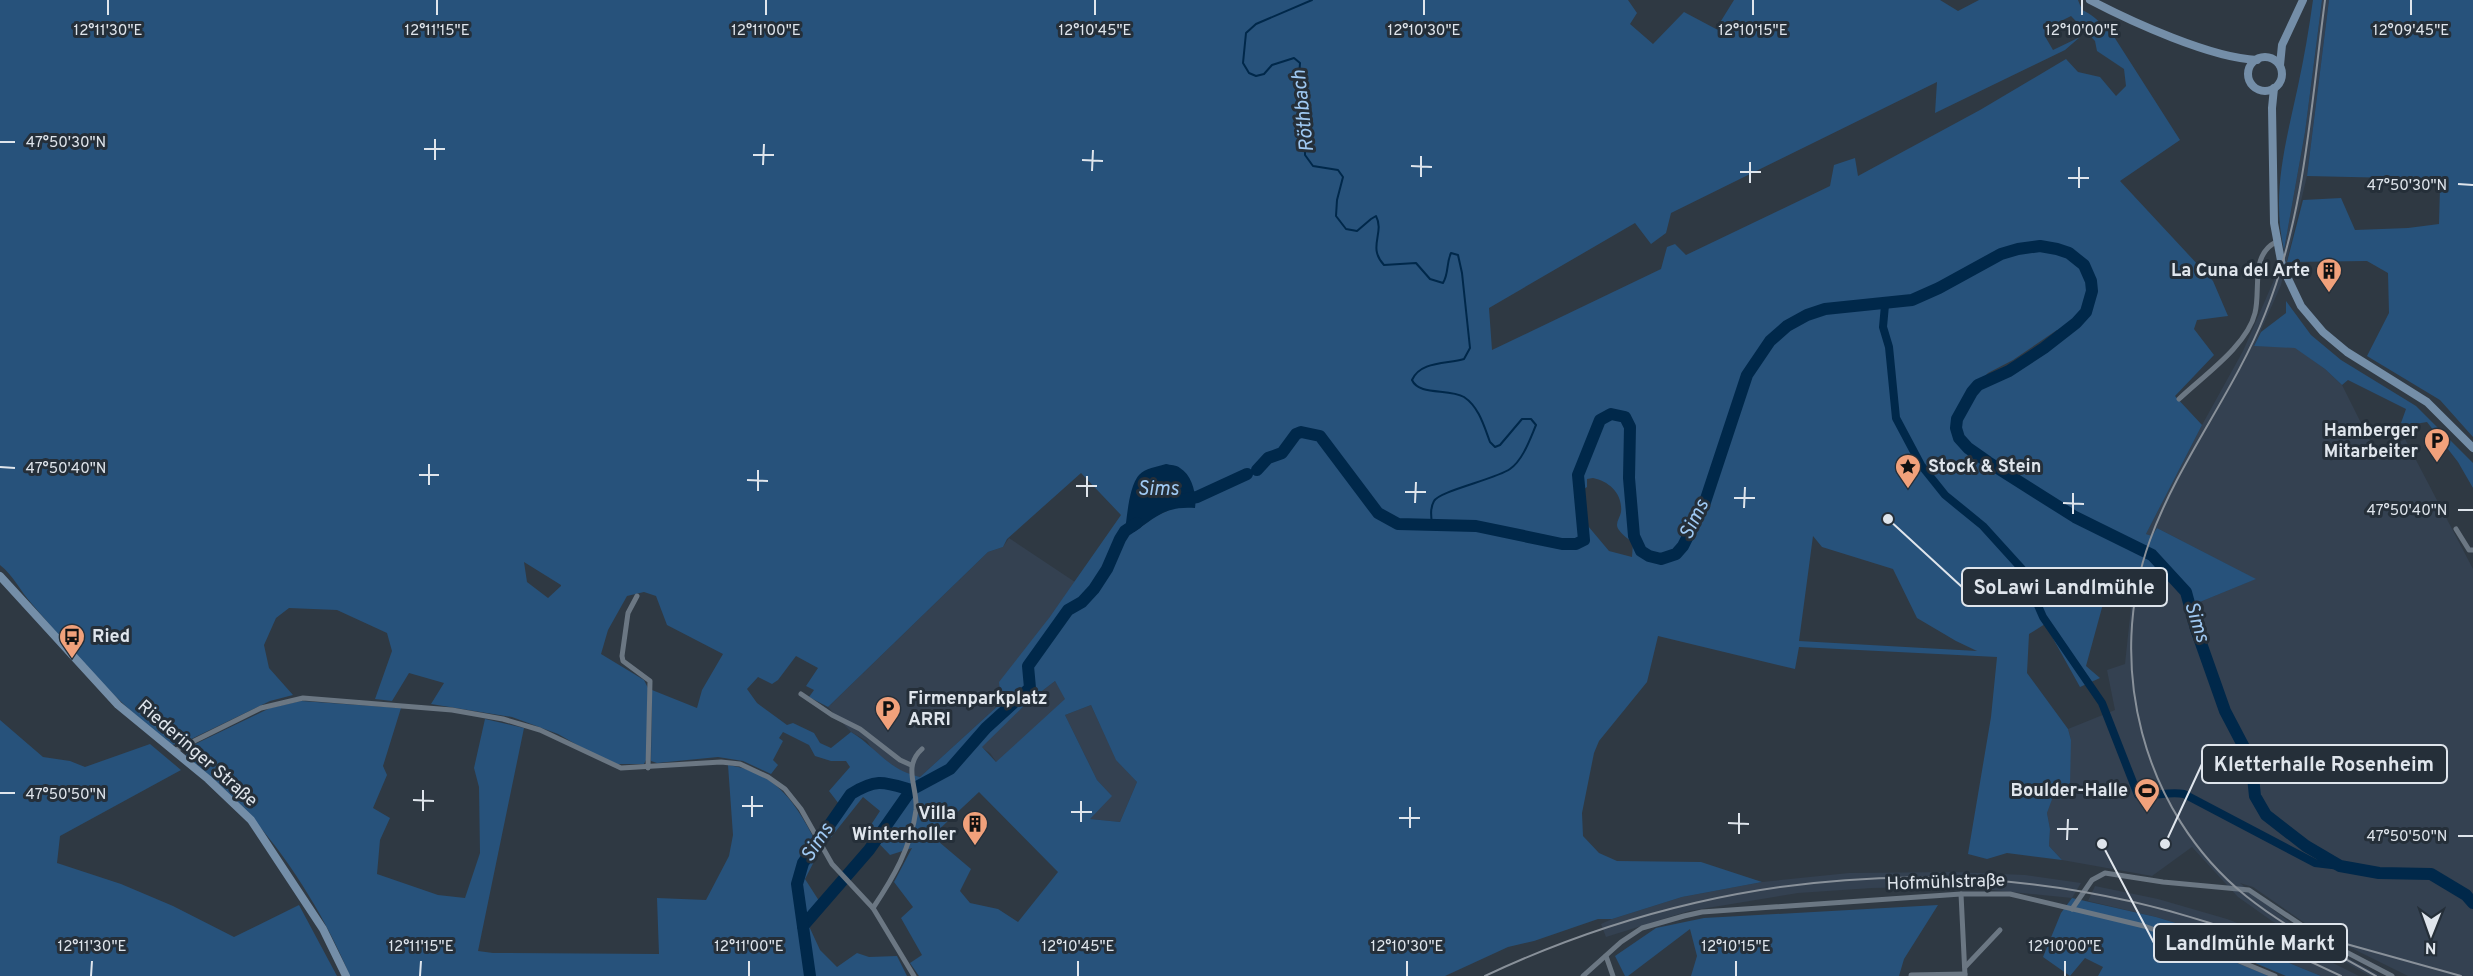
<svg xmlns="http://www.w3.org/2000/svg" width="2473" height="976" viewBox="0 0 2473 976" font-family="Overpass,sans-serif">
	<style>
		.built { fill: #344151 }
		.green { fill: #27527b; fill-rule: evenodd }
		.water { fill: #00284a }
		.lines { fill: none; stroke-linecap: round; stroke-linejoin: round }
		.stream { stroke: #00284a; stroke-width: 2 }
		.canal { stroke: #00284a; stroke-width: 8 }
		.river { stroke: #00284a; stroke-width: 12 }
		.street { stroke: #6b7783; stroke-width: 5 }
		.secondary { stroke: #748ea8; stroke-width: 8 }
		.rail { stroke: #89919a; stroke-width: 2 }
		.ticks { fill: none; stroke: #dfe5ec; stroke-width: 2 }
		.labels { text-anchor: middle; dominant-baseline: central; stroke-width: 6; stroke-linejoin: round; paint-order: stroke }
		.poi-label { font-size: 18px; font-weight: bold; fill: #dfe5ec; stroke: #252f39; text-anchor: end }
		.street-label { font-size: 18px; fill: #dfe5ec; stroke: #252f39 }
		.water-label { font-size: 20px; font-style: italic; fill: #9fc9f3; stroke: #252f39 }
		.ticks-label { font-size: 15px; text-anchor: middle; fill: #dfe5ec; stroke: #252f39; stroke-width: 6; stroke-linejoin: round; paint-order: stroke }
		.leader { fill: none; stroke: #dfe5ec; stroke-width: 2 }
		.callout-dot { fill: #dfe5ec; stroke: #252f39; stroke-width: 2 }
		.callout { fill: #252f39; stroke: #dfe5ec; stroke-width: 2 }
		.callout-label { font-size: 20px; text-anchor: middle; font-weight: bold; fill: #dfe5ec }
	</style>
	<rect width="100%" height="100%" fill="#2f3943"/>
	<g class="built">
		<path d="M2322 0H2329L2307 176 2281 285 2254 346 2295 347 2325 369 2342 385 2377 455 2405 439 2473 569V976H2408L2315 930 2253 887 2240 883 2289 922 2326 946 2381 976H2370L2272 921 2238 897 2192 847 2152 876 2062 860 2049 846 2050 829 2047 813 2071 740 2068 729 2115 710 2107 670 2125 664 2134 579 2150 573 2167 580 2195 604 2255 579 2157 528 2152 536 2146 534 2202 425 2243 351 2274 280 2284 250 2305 132Z"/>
		<path d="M1009 538 1075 582 1049 618 1001 703 920 777 905 774 873 751 867 741 851 732 828 707 988 552 1003 547Z"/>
		<path d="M1055 681 1066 699 997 763 990 753 981 747 1029 701Z"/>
		<path d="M1091 705 1116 759 1137 782 1120 822 1089 819 1111 795 1097 780 1065 715Z"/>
		<path d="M1954 872 2025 875 2081 883 2072 898 1953 886 1872 888 1798 893 1689 911 1606 937 1601 924 1612 919 1682 897 1762 882 1849 873Z"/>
		<path d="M2095 886 2158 899 2227 919 2309 951 2359 976H2321L2238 942 2156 917 2088 901Z"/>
	</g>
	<g class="green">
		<path d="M0 0H1628L1637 13 1630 24 1653 44 1684 12 1716 29 1734 0H1940L1958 11 1979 0H2078L2082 10C2097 17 2098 22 2111 32L2180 140 2120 181 2213 281 2228 316 2197 320 2194 329 2214 355 2175 396 2202 425 2146 534 2152 536 2157 528 2256 579 2195 604 2167 580 2150 573 2106 593 2086 666 2100 678 2080 687 2045 624 2029 634 2027 673 2068 729 2071 740 2070 785H2061L2058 783 2047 813 2050 829 2049 846 2062 860 2007 853 1987 859 1968 854 1991 717 1997 657 1799 647 1795 669 1658 636 1647 682 1599 741 1594 753 1582 813 1583 836 1599 853 1617 861 1701 862 1762 882 1682 897 1612 919H1598L1534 941 1508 947 1445 976H919L910 963 922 955 901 918 913 907 894 882 912 848 890 855 867 831 880 811 863 797 828 841 820 829 839 804 829 791 850 767 846 761H831L815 756 809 745 783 732 779 738 783 741 773 760 778 765 771 774 743 761 718 757 657 763 651 761 652 690 697 708 702 690 723 654 667 625 656 596 644 592 627 596 608 630 601 654 644 680 648 688 647 758 644 764H617L593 754 558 734 512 717 431 704 444 683 409 673 392 701 375 699 392 651 387 633 337 610 289 608 276 618 264 645 269 668 293 695 270 701 185 742 172 745C119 706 75 654 32 604 20 591 14 576 0 565ZM2071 16 2095 41 2097 51 2124 69 2126 86 2116 96 2100 77 2078 72 2066 59 1980 110 1858 176 1855 158 1834 165 1830 186 1686 255 1675 244 1667 247 1661 269 1492 350 1489 308 1635 223 1651 244 1666 233 1671 213 1937 82 1935 113 2065 50 2080 37 2053 50 2046 38 2047 28ZM2057 330 2058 332 2056 335C2036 352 2012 371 1987 379L1984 377 1988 373 2013 360ZM1081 473 1121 515 1049 618 999 682 1001 703 920 777C888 770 876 747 851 732L831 748 820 743 814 733 793 723 787 725 757 703 747 689 758 677 772 684 778 680 796 656 818 668 806 686 814 690 809 697 828 707 988 552 1003 547 1007 539ZM1138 476 1176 507 1156 516 1134 532 1129 503ZM1593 478C1609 481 1623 494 1621 512 1620 518 1614 524 1619 530 1622 535 1629 539 1633 543L1632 557 1609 551 1588 526 1584 489 1587 487V479ZM1813 536 1822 547 1893 569 1917 618 1956 641 1977 651 1799 641ZM524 562 561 585V586L548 598 527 582ZM1055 681 1065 699 996 762 982 747 1029 701ZM1091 705 1116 760 1137 782 1120 822 1090 819 1112 796 1097 780 1065 715ZM979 792 1058 872 1018 922 998 909 970 903 960 891 971 869 932 836Z"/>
		<path d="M2313 0H2322L2305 132 2284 250C2271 194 2286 142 2298 86 2304 58 2309 29 2313 0Z"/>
		<path d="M2329 0H2473V437L2440 400 2367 356 2389 313 2388 273 2367 261 2287 262 2303 200 2341 198 2355 230 2408 228 2439 224 2440 187 2394 178 2307 176Z"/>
		<path d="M2286 301 2311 335 2341 360 2416 406 2473 463V488L2458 462 2427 422 2409 425 2401 423 2406 409 2348 380 2342 385 2325 369 2295 348 2254 346 2261 332 2286 313Z"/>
		<path d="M301 701 401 708 383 766 387 775 373 808 390 818 380 840 377 874 438 895 465 898 480 853 479 787 474 768 485 719 524 728 478 951 493 953 659 954 657 898 706 900 729 856 733 835 728 765C780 773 798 807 820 850L805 879 823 907 808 924 820 950 837 967 857 953 869 957 897 956 907 976H350C316 895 258 809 186 757L187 748 270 708Z"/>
		<path d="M0 720 43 757 70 761 85 767 150 744 181 770 60 836 57 863 121 884 173 906 234 937 299 905 337 976H0Z"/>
		<path d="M2072 898 2156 917 2238 942 2321 976H2286L2217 947 2213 953 2269 976H2098L2103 967 2085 958 2070 976 2043 957 2061 913Z"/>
		<path d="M1938 905 1904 959 1899 976H1691L1697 956 1690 929 1628 976H1625L1615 956 1656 928 1704 918Z"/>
	</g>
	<path class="water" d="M1166 464C1170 465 1177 465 1180 468 1192 475 1197 495 1195 508 1166 506 1157 516 1134 532L1125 531C1127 517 1129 486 1139 475 1145 468 1157 467 1166 464Z"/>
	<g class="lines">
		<path class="stream" d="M1312 0 1256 24 1246 33 1243 63 1249 73 1256 76 1264 74 1272 65 1294 58 1300 63 1298 91 1305 129V155L1313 166 1338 170 1343 177 1337 200 1336 216 1346 229 1357 231 1371 219 1376 216C1385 233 1367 247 1384 265L1416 263 1430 279 1443 283C1449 273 1446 264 1451 253L1458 255 1462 273 1470 348 1464 359C1447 364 1420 361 1412 380 1419 396 1449 388 1464 397 1479 407 1484 426 1490 442L1495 447 1500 445 1522 419H1531L1536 425C1530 439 1523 460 1510 469 1496 479 1439 491 1434 501 1430 508 1431 516 1432 524"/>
		<path class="canal" d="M1885 305 1883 327 1889 347 1896 418 1921 465 1945 495 1983 526 2022 569 2043 617 2102 703 2138 795C2154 797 2168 791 2184 794L2315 863 2340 866"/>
		<g class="river">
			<path d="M1257 470 1268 458 1282 453 1296 434 1301 432 1320 436 1378 513 1398 524 1476 526 1562 544H1576L1584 540 1578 475 1600 420 1611 414 1625 417 1630 427 1629 478 1634 536 1641 551 1649 556 1661 559 1676 554 1683 546 1705 502 1747 375 1770 341 1787 326 1807 315 1825 309 1912 300 1939 288 2001 254 2018 249 2040 246 2057 249 2069 253 2084 265 2091 281 2092 291 2086 312 2076 323 2044 348 2009 371 1978 385 1972 392 1957 419 1956 428 1959 438 1968 448 1988 462 2075 517 2152 555 2186 592 2196 629 2225 711 2246 751 2253 777 2255 796 2266 815 2306 846 2340 866 2379 873 2431 874 2466 895 2473 903"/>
			<path d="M1181 500 1197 497 1247 474"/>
			<path d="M803 926 869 850 911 790"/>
			<path d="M810 976 797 884 803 863 851 794C877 778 884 782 911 790L950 769 986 728 1030 688 1028 666 1068 610 1082 602 1094 589 1107 569 1120 539 1125 531 1137 523"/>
		</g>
		<g class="street">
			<path d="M2179 399C2203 376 2247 346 2255 313 2261 289 2250 255 2276 242"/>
			<path d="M2456 529 2469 550H2473"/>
			<path d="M637 596 628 613 622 656 623 661 650 681 648 768"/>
			<path d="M801 694 832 715 860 729 900 760 911 765"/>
			<path d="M174 751 261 708 303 698 452 710 503 719 540 730 621 768 721 762 740 764 768 777 785 789 801 809 832 864 873 908 914 976"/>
			<path d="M1961 894 1965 976"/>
			<path d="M873 908C893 878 911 848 916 810 918 787 902 767 922 749"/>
			<path d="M2072 909 2092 880 2105 873 2163 882 2249 890 2325 941 2392 976"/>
			<path d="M1606 956 1613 976"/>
			<path d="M1965 967 2000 930"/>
			<path d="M1911 975 1965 974"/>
			<path d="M1583 976 1621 942 1642 928 1684 916 1702 912 1961 894H2010L2144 926 2215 951 2275 976"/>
		</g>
		<g class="secondary">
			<path d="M2090 0C2132 22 2211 58 2257 60"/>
			<circle cx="2265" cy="74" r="17"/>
			<path d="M2280 65 2282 45 2303 0"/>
			<path d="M2274 88 2272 108 2274 223 2282 266 2301 306 2323 332 2347 352 2427 402 2473 448"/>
			<path d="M0 576 118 705 208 779 251 820 323 929 346 976"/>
		</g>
		<g class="rail">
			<path d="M2325 0C2311 105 2305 215 2265 314 2234 393 2179 460 2150 540 2105 664 2142 812 2246 896 2286 928 2332 951 2376 976"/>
			<path d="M2314 935 2461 976"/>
			<path d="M1485 976C1758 847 2068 842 2341 976"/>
		</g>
	</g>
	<path class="ticks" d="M108 15V0M437 15V0M766 15V0M1095 15V0M1424 15V0M1753 15V0M2082 15V0M2411 15V0M0 142H15M424 149H445M753 155H774M435 160V139M1082 160 1103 161M763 165 764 144M1411 166 1432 167M1092 171 1093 150M1740 172H1761M1421 177V156M2068 178H2089M1750 183V162M2458 184 2473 185M2079 188V167M0 467 15 468M419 475H439M747 480 768 481M429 485V464M1076 486H1097M758 491V470M1405 492H1426M1087 497V476M1734 498H1755M1415 503 1416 482M2063 503 2084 504M1744 508 1745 487M2458 510H2473M2073 514V493M0 793H15M413 800 434 801M742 806H763M423 811V790M1071 812H1092M752 817V796M1399 818H1420M1081 822V801M1728 823 1749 824M1410 828V807M2057 829H2078M1739 834V813M2458 836H2473M2067 840 2068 819M91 976 92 961M420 976 421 961M749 976V961M1078 976V961M1407 976V961M1736 976V961M2065 976V961"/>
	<defs>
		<symbol id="building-pin" viewBox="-11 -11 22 30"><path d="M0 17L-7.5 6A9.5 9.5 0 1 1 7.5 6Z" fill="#f1a17b" stroke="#252f39"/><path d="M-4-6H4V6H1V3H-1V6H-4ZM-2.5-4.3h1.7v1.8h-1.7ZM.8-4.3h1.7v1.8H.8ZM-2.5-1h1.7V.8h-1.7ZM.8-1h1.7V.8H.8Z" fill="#111"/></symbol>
		<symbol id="parking-pin" viewBox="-11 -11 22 30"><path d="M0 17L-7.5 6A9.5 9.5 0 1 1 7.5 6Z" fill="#f1a17b" stroke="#252f39"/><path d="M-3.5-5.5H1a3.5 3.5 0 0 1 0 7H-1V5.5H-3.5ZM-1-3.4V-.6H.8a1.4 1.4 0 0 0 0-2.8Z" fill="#111"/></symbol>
		<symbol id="sight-pin" viewBox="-11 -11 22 30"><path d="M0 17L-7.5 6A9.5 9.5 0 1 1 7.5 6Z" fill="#f1a17b" stroke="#252f39"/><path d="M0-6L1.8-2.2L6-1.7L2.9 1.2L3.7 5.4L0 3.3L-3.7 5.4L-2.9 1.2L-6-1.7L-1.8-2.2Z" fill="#111"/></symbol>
		<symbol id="bus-pin" viewBox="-11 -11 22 30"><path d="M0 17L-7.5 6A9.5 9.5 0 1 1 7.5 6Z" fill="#f1a17b" stroke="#252f39"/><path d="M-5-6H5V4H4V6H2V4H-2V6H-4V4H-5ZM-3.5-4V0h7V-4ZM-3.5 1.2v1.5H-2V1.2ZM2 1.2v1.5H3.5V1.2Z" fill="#111"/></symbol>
		<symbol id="stadium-pin" viewBox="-11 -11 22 30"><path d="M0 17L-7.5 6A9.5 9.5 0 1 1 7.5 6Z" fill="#f1a17b" stroke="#252f39"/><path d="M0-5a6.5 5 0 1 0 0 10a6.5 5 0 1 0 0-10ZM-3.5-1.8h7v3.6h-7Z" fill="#111"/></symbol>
	</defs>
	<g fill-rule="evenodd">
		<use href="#building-pin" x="2314" y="256" width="30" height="40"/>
		<use href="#parking-pin" x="2422" y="426" width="30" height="40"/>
		<use href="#sight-pin" x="1893" y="452" width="30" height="40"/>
		<use href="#bus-pin" x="57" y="622" width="30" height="40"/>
		<use href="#parking-pin" x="873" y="694" width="30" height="40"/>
		<use href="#stadium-pin" x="2132" y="776" width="30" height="40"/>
		<use href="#building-pin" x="960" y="809" width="30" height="40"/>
	</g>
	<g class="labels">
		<g class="poi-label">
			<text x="2310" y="271">La Cuna del Arte</text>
			<text x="2418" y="431">Hamberger<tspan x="2418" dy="21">Mitarbeiter</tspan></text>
			<text x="1928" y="467" text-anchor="start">Stock &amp; Stein</text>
			<text x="92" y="637" text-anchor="start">Ried</text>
			<text x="908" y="699" text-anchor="start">Firmenparkplatz<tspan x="908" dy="21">ARRI</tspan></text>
			<text x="2128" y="791">Boulder-Halle</text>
			<text x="956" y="814">Villa<tspan x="956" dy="21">Winterholler</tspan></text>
		</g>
		<g class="street-label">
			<text transform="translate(197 754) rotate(41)">Riederinger Straße</text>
			<text transform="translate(1946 883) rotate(-2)">Hofmühlstraße</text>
		</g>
		<g class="water-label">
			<text transform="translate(1304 111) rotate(-96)">Röthbach</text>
			<text x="1158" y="490">Sims</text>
			<text transform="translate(1695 520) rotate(-64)">Sims</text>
			<text transform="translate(2196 622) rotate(72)">Sims</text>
			<text transform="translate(818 843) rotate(-57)">Sims</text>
		</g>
	</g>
	<g class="ticks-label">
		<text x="108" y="35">12°11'30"E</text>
		<text x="437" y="35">12°11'15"E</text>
		<text x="766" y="35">12°11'00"E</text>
		<text x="1095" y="35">12°10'45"E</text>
		<text x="1424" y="35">12°10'30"E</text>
		<text x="1753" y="35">12°10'15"E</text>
		<text x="2082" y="35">12°10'00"E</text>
		<text x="2411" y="35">12°09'45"E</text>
		<text x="66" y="147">47°50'30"N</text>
		<text x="2407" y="190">47°50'30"N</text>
		<text x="66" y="473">47°50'40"N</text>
		<text x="2407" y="515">47°50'40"N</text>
		<text x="66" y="799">47°50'50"N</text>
		<text x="2407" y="841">47°50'50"N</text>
		<text x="92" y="951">12°11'30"E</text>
		<text x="421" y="951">12°11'15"E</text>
		<text x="749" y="951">12°11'00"E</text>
		<text x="1078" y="951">12°10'45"E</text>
		<text x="1407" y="951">12°10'30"E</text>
		<text x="1736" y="951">12°10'15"E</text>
		<text x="2065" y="951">12°10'00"E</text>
	</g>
	<path class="leader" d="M1888 519L1962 587M2165 844L2202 764M2102 844L2154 943"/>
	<g class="callout-dot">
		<circle cx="1888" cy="519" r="6"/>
		<circle cx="2165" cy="844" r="6"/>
		<circle cx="2102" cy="844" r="6"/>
	</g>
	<g class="callout">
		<rect x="1962" y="568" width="205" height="38" rx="6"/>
		<rect x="2202" y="745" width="245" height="38" rx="6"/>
		<rect x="2154" y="924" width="193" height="38" rx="6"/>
	</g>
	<g class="callout-label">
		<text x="2064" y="594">SoLawi Landlmühle</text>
		<text x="2324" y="771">Kletterhalle Rosenheim</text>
		<text x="2250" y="950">Landlmühle Markt</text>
	</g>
	<g transform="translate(2431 934) rotate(181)" stroke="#252f39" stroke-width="4.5" paint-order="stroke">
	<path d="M0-4.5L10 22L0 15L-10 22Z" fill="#dfe5ec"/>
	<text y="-9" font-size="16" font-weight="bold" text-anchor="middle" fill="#dfe5ec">N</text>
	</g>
</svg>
